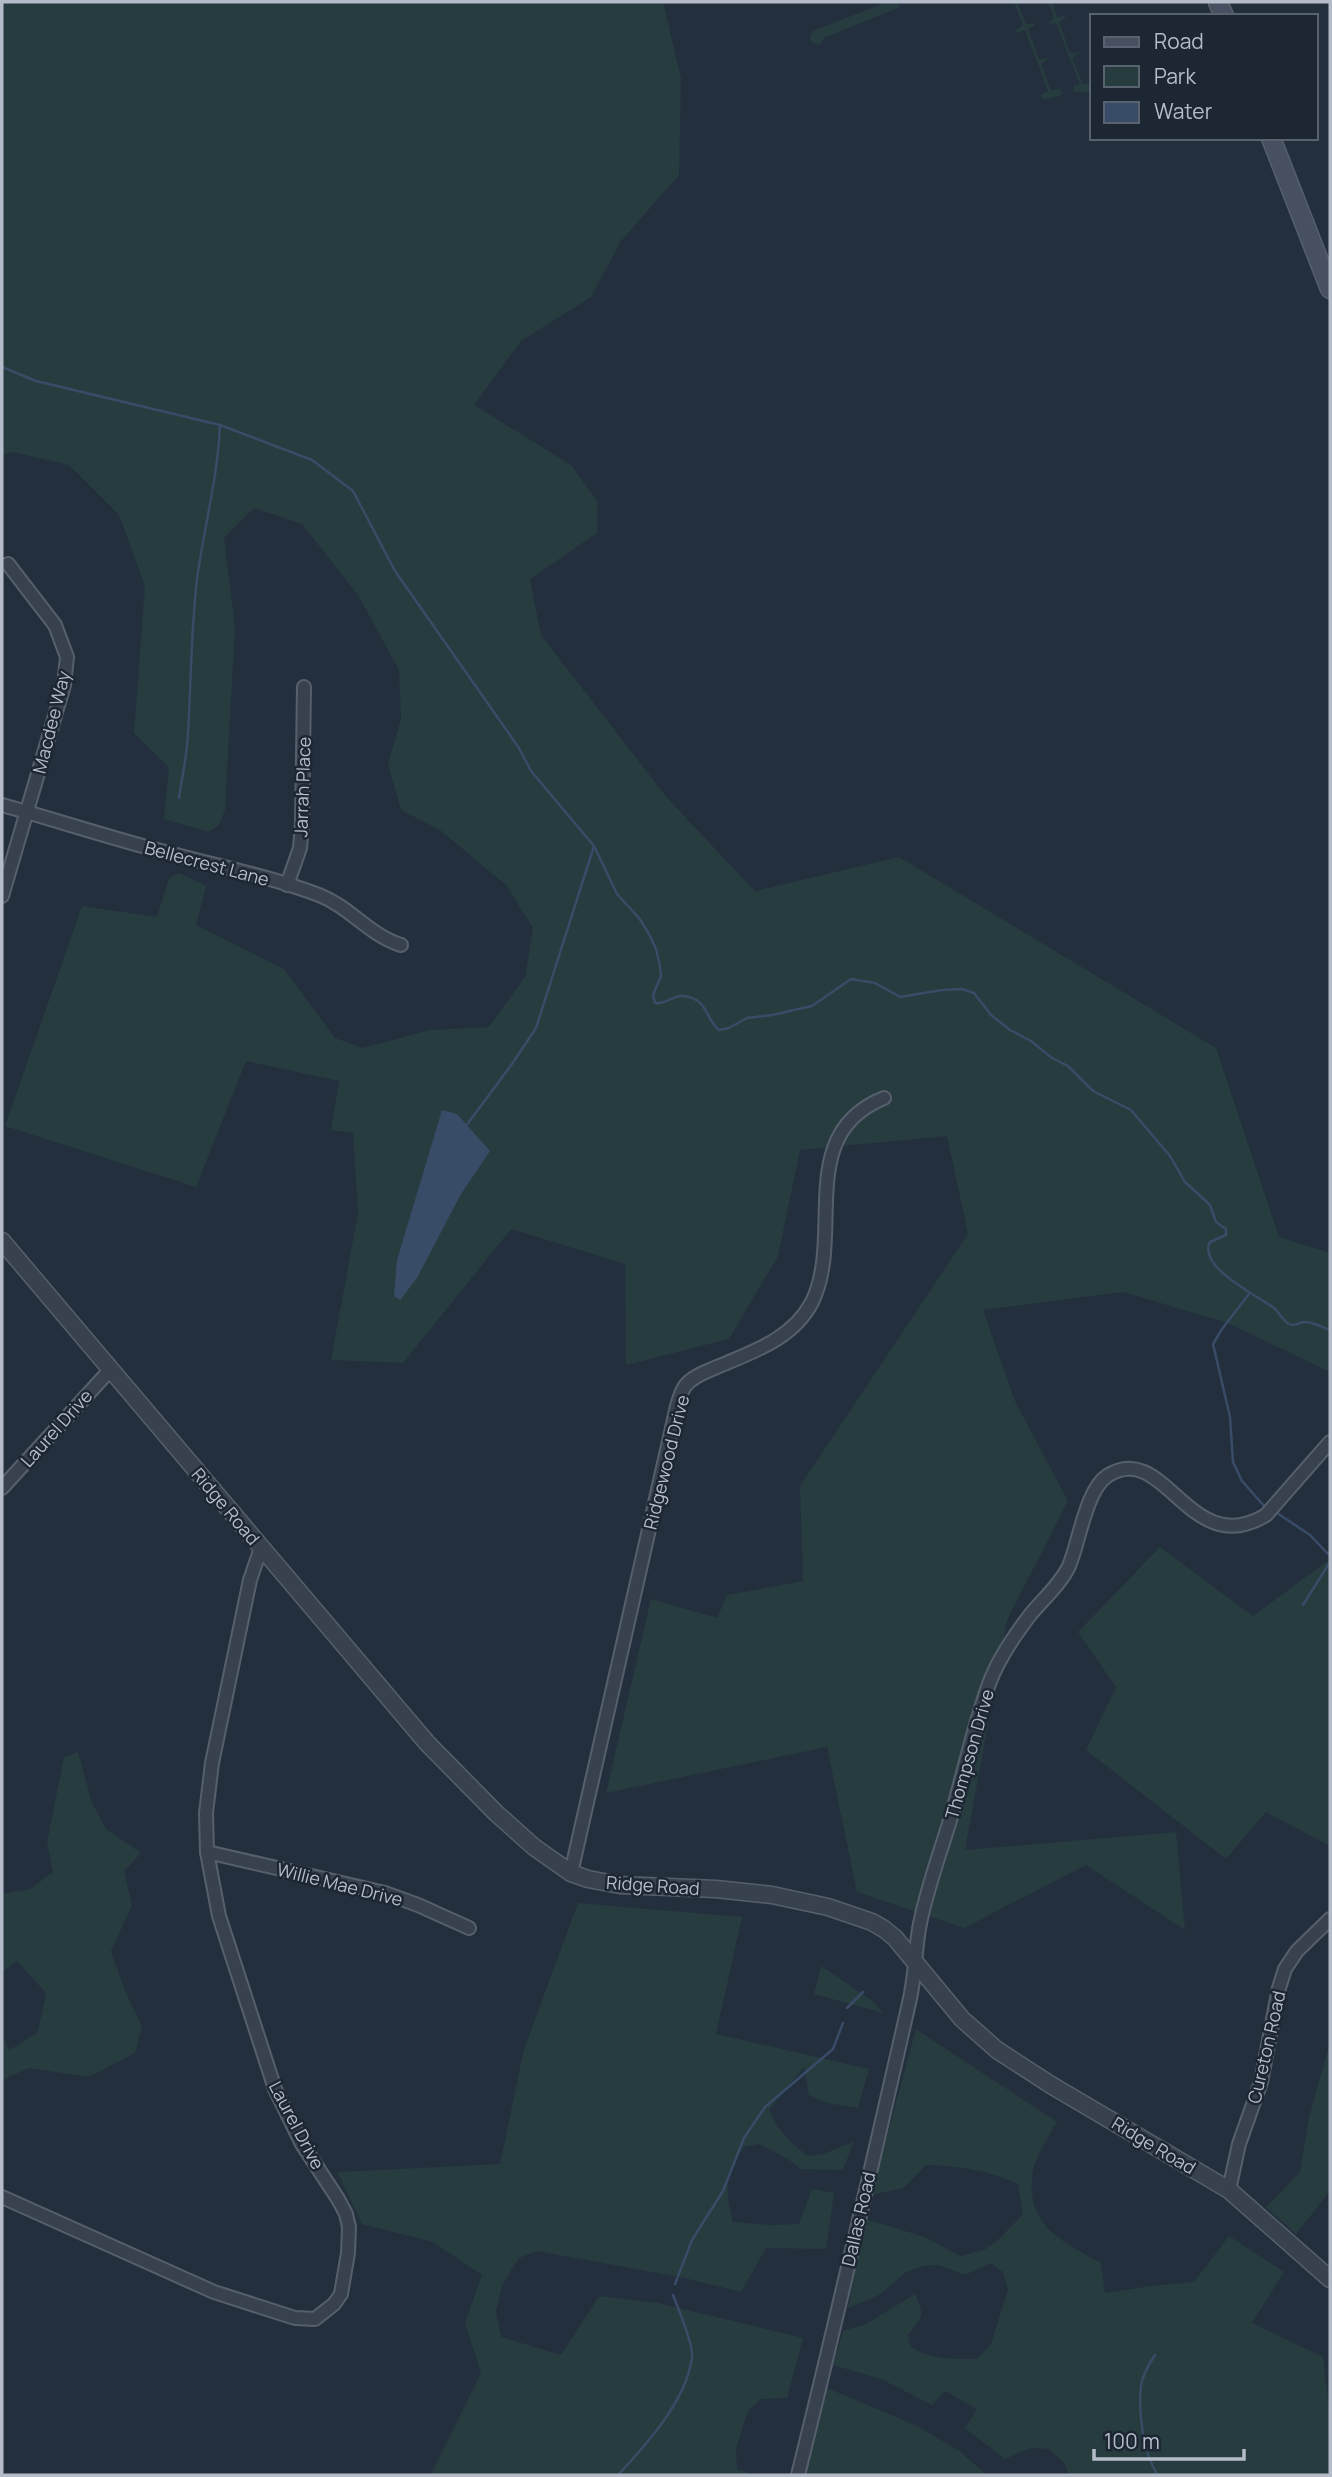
<svg xmlns="http://www.w3.org/2000/svg" width="1332" height="2477" viewBox="0 0 1332 2477" font-family="Manrope,sans-serif">
	<style>
		.green { fill: #263c3f }
		.water { fill: #394c67 }
		.lines { fill: none; stroke-linecap: round; stroke-linejoin: round }
		.stream { stroke: #394c67; stroke-width: 2.5 }
		.minor-casing { stroke: #565f6c; stroke-width: 16 }
		.tertiary-casing { stroke: #565f6c; stroke-width: 19 }
		.secondary-casing { stroke: #565f6c; stroke-width: 21 }
		.minor { stroke: #38414e; stroke-width: 12 }
		.tertiary { stroke: #38414e; stroke-width: 16 }
		.secondary { stroke: #465061; stroke-width: 18 }
		.labels { text-anchor: middle; dominant-baseline: central; stroke-width: 5; stroke-linejoin: round; paint-order: stroke }
		.street-label { font-size: 18px; fill: #b4bcc9; stroke: #1d2633 }
	</style>
	<rect width="100%" height="100%" fill="#242f3e"/>
	<g class="green">
		<path d="M2 2H663L681 78 679 175 621 241 591 297 521 341 474 405 571 465 598 502 597 533 530 579 541 635 668 799 755 891 899 857 1216 1048 1279 1237 1330 1253V1372L1228 1323 1123 1292 983 1310 1015 1401 1068 1501 1007 1620 965 1850 1176 1832 1185 1930 1086 1865 964 1928 857 1892 827 1747 606 1793 651 1599 717 1618 727 1595 803 1581 800 1486 968 1234 947 1136 800 1150 778 1256 729 1339 626 1365 625 1264 511 1229 403 1363 331 1360 358 1213 353 1133 331 1130 339 1081 246 1061 196 1187 5 1126 82 906 157 917 169 878 179 873 206 886 196 925 284 969 335 1038 362 1048 430 1030 489 1027 525 977 533 928 506 885 440 830 401 810 388 764 401 719 399 670 358 595 302 524 254 508 224 538 235 627 225 810 219 825 209 832 164 819 169 767 134 733 145 586 119 515 69 465 13 452 2 455Z"/>
		<path d="M887 2H897L900 7 824 38 819 45 811 42 810 36 813 31Z"/>
		<path d="M1014 2H1017L1026 24 1035 23V26L1028 29 1039 59 1049 58 1041 64 1051 90 1060 89 1062 93 1060 96 1043 99 1041 98 1042 94 1048 91 1025 30 1017 33 1015 31 1023 25Z"/>
		<path d="M1048 2H1052L1057 17 1067 16 1059 22 1070 53 1080 52 1072 58 1083 84 1092 83V92H1073L1074 86 1080 84 1056 23 1047 24 1054 18Z"/>
		<path d="M1160 1547 1253 1616 1330 1559V1846L1266 1812 1226 1859 1086 1750 1116 1687 1078 1632Z"/>
		<path d="M78 1752 92 1803 106 1829 141 1853 124 1871 132 1905 111 1951 125 1991 142 2026 135 2053 89 2077 29 2068 2 2080V2037L10 2050 38 2032 46 1993 17 1961 2 1972V1894L30 1889 53 1872 47 1843 64 1757Z"/>
		<path d="M578 1903 742 1917 716 2034 869 2069 858 2108 827 2103 809 2095 804 2067 769 2110C778 2131 791 2143 808 2156L824 2154 854 2141 843 2170 800 2169 788 2159 759 2144 744 2147C724 2171 725 2193 733 2222L771 2225 799 2224 812 2189 834 2193 826 2249 766 2248 741 2292 680 2277 537 2251 519 2258 502 2285 496 2312 501 2337 561 2355 599 2296 658 2303 803 2338 787 2398 761 2399 748 2411 736 2448 737 2469 757 2475H422L431 2474 481 2373 465 2323 482 2275 433 2242 362 2224 337 2172 500 2164 524 2049Z"/>
		<path d="M821 1966 874 2002 883 2013 814 1994Z"/>
		<path d="M916 2029 1057 2122C1050 2135 1035 2157 1033 2171 1024 2225 1061 2241 1101 2263L1105 2293 1151 2286 1194 2282 1229 2236 1284 2272 1252 2323 1323 2357 1330 2415V2475H1069L1064 2463 1049 2449 1031 2448 1005 2459 965 2428 977 2409 945 2391 932 2405 881 2379 833 2365 843 2331 866 2324 915 2294C925 2316 923 2317 908 2335L910 2346C929 2360 953 2359 977 2359L991 2344 1008 2289 1003 2272 991 2263 965 2275 938 2265 924 2266 906 2272 879 2295 848 2308 865 2219 925 2237 960 2256 984 2250 998 2240 1023 2214 1018 2184C988 2170 959 2166 926 2165L904 2188 871 2195Z"/>
		<path d="M1330 2042V2191L1296 2234 1266 2207 1300 2172 1309 2118Z"/>
		<path d="M825 2387 917 2426 958 2450 987 2475H805Z"/>
	</g>
	<path class="water" d="M442 1110 457 1114 490 1151 461 1194 417 1278 400 1300 394 1296 397 1260Z"/>
	<g class="lines">
		<g class="stream">
			<path d="M2 367 36 381 220 425 312 460 353 491 395 571 519 748 531 771 594 846 617 894 639 918 649 934 656 949 660 966 661 976 653 995 655 1003C666 1005 672 995 683 996 708 998 705 1019 719 1030L729 1028 747 1018 772 1015 812 1006 851 979 875 983 900 997 942 990 962 989 974 993 991 1015 1010 1030 1031 1041 1052 1058 1068 1066 1093 1091 1131 1110 1170 1156 1185 1182 1210 1205 1216 1222 1226 1229V1235L1210 1242C1197 1267 1258 1296 1274 1308 1279 1312 1282 1320 1289 1324 1295 1327 1298 1323 1304 1322 1313 1321 1322 1328 1330 1330"/>
			<path d="M179 798C182 777 187 756 188 734 191 682 191 631 197 579 204 527 218 477 220 425"/>
			<path d="M466 1126 512 1064 536 1028 594 846"/>
			<path d="M1249 1294 1222 1329 1213 1344 1230 1417 1233 1462 1242 1481 1265 1507"/>
			<path d="M1277 1513 1310 1535 1330 1556"/>
			<path d="M1303 1605 1330 1562"/>
			<path d="M847 2008 863 1992"/>
			<path d="M675 2284 692 2240 723 2191 744 2138 765 2107 833 2049 843 2023"/>
			<path d="M1155 2355C1149 2364 1143 2374 1141 2385 1138 2411 1143 2454 1158 2475"/>
			<path d="M618 2475C646 2445 687 2400 692 2357 694 2345 678 2308 673 2295"/>
		</g>
		<defs>
			<g id="minor">
				<path d="M2 805C56 820 110 838 165 852 217 866 269 876 319 895 350 907 369 935 401 945"/>
				<path d="M287 885 300 848 302 824 304 687"/>
				<path d="M2 896 64 685 67 657 55 625 8 564"/>
				<path d="M2 1488 111 1369"/>
				<path d="M207 1852 385 1893 418 1905 469 1928"/>
				<path d="M571 1873 677 1406C679 1399 681 1392 685 1386 693 1376 706 1372 717 1367 752 1352 793 1339 812 1302 845 1235 794 1134 884 1098"/>
				<path d="M1229 2190 1239 2144 1261 2082 1279 1988 1285 1969 1297 1951 1330 1919"/>
				<path d="M2 2197 214 2292 295 2318 315 2319 334 2304 341 2294 348 2253 349 2227 346 2214 338 2199 302 2144 275 2089 219 1916 207 1852 206 1813 212 1763 250 1580 261 1548"/>
				<path d="M798 2475C837 2318 873 2161 909 2003 915 1979 915 1953 919 1929 926 1889 942 1849 953 1810 965 1768 974 1725 989 1684 998 1659 1014 1636 1030 1615 1043 1599 1060 1585 1069 1566 1079 1543 1086 1490 1107 1476 1165 1438 1189 1562 1266 1515L1330 1442"/>
			</g>
			<path id="tertiary" d="M2 1241 427 1743 496 1813 534 1847 571 1873 588 1879 620 1885 716 1889 772 1895 828 1907 872 1922 884 1929 895 1938 962 2019 997 2050 1051 2085 1229 2190 1330 2279"/>
			<g id="secondary">
				<path d="M1218 2 1224 16"/>
				<path d="M1271 138 1330 289"/>
			</g>
		</defs>
		<use href="#minor" class="minor-casing"/>
		<use href="#tertiary" class="tertiary-casing"/>
		<use href="#secondary" class="secondary-casing"/>
		<use href="#minor" class="minor"/>
		<use href="#tertiary" class="tertiary"/>
		<use href="#secondary" class="secondary"/>
	</g>
	<g class="labels">
		<g class="street-label">
			<text transform="translate(51 722) rotate(-76)">Macdee Way</text>
			<text transform="translate(302 787) rotate(-88)">Jarrah Place</text>
			<text transform="translate(207 863) rotate(15)">Bellecrest Lane</text>
			<text transform="translate(56 1428) rotate(-48)">Laurel Drive</text>
			<text transform="translate(666 1462) rotate(-76)">Ridgewood Drive</text>
			<text transform="translate(226 1506) rotate(50)">Ridge Road</text>
			<text transform="translate(969 1754) rotate(-74)">Thompson Drive</text>
			<text transform="translate(340 1884) rotate(14)">Willie Mae Drive</text>
			<text transform="translate(653 1885) rotate(4)">Ridge Road</text>
			<text transform="translate(1266 2047) rotate(-77)">Cureton Road</text>
			<text transform="translate(297 2125) rotate(62)">Laurel Drive</text>
			<text transform="translate(1154 2145) rotate(31)">Ridge Road</text>
			<text transform="translate(858 2219) rotate(-77)">Dallas Road</text>
		</g>
	</g>
	<rect width="1332" height="2477" fill="none" stroke="#b4bcc9" stroke-width="7"/>
	<rect x="1090" y="14" width="228" height="126" fill="#1d2633" stroke="#59626f" stroke-width="2"/>
	<rect x="1104" y="37" width="35" height="10" fill="#465061" stroke="#59626f" stroke-width="2"/>
	<text x="1154" y="49" font-size="21" fill="#b4bcc9">Road</text>
	<rect x="1104" y="66" width="35" height="21" fill="#263c3f" stroke="#59626f" stroke-width="2"/>
	<text x="1154" y="84" font-size="21" fill="#b4bcc9">Park</text>
	<rect x="1104" y="102" width="35" height="21" fill="#394c67" stroke="#59626f" stroke-width="2"/>
	<text x="1154" y="119" font-size="21" fill="#b4bcc9">Water</text>
	<path d="M1094 2449v10h150v-10" fill="none" stroke="#b4bcc9" stroke-width="3.5"/>
	<text x="1104" y="2449" font-size="21" fill="#b4bcc9" stroke="#1d2633" stroke-width="5" paint-order="stroke">100 m</text>
</svg>
